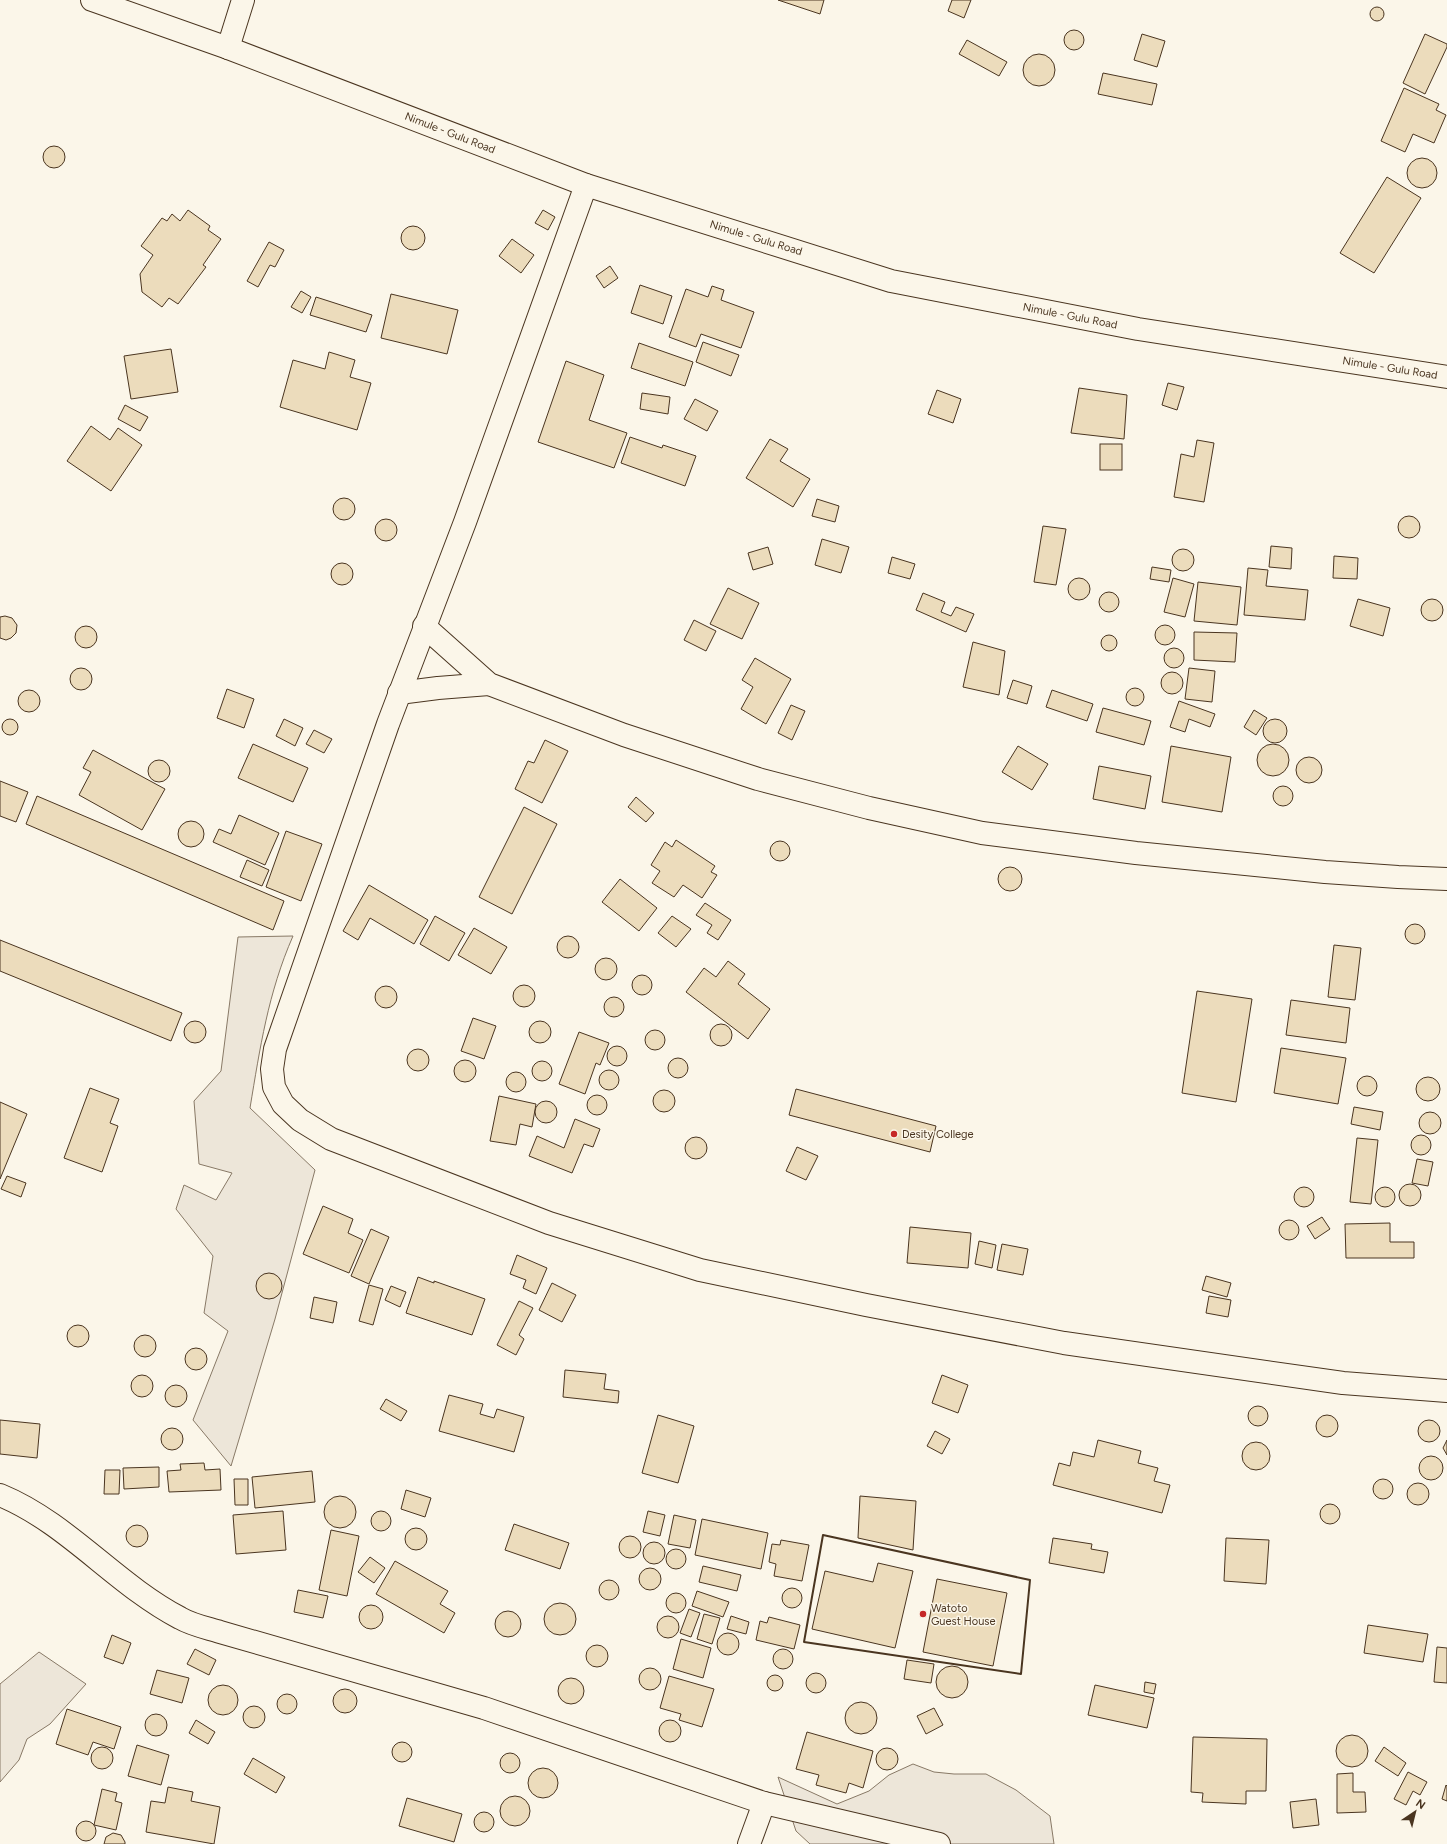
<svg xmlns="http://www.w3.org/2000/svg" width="1447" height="1844" viewBox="0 0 1447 1844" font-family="Figtree,sans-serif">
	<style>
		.green { fill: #ede6d9; stroke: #887966 }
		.building { fill: #ecdcbc; stroke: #4a3520 }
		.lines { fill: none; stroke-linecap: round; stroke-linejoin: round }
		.minor-casing { stroke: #4a3520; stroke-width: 24 }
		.primary-casing { stroke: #4a3520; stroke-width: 24 }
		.minor { stroke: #fbf6e9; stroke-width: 22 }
		.primary { stroke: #fbf6e9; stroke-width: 22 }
		.wall { stroke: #4a3520; stroke-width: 2 }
		.poi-dot { fill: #c62828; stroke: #fbf6e9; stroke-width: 1.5 }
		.labels { text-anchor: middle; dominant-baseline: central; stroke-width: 3; stroke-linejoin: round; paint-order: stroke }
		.street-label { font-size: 11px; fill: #4a3520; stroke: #fbf6e9 }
		.poi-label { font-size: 11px; fill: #4a3520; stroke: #fbf6e9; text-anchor: start }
	</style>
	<rect width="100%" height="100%" fill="#fbf6e9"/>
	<g class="green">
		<path d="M293 936C268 993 260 1048 250 1108L315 1170 275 1319 231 1466 193 1420 228 1331 204 1313 213 1256 176 1209 184 1185 216 1200 232 1173 199 1164 194 1101 221 1071 238 937Z"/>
		<path d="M39 1652 86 1684 50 1724 27 1739 19 1760 0 1782V1684Z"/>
		<path d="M913 1764 934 1772 954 1774H986L1016 1790 1050 1816 1054 1844H810L796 1831 778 1777 837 1804 869 1791 889 1775Z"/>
	</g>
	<g class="building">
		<path d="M778 0H824L820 14Z"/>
		<path d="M952 0H971L964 18 948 11Z"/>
		<circle cx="1377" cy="14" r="7"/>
		<circle cx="1074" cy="40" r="10"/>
		<path d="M1142 34 1165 41 1157 67 1134 60Z"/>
		<path d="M1425 34 1447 44V47L1425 94 1403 83Z"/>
		<path d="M967 40 1007 62 999 76 959 54Z"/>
		<circle cx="1039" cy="70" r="16"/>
		<path d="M1103 73 1157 84 1152 105 1098 94Z"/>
		<path d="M1404 88 1439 104 1436 110 1446 115 1434 143 1413 134 1405 152 1381 141Z"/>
		<circle cx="54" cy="157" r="11"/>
		<circle cx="1422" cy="173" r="15"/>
		<path d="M1387 177 1421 198 1374 273 1340 253Z"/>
		<path d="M188 210 210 226 208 230 221 239 203 265 206 267 178 304 169 298 162 307 142 292 140 274 153 255 141 246 162 218 167 221 172 214 180 221Z"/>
		<path d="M543 210 555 217 548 230 535 223Z"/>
		<circle cx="413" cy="238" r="12"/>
		<path d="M512 239 534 255 521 273 499 256Z"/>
		<path d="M269 242 284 250 275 267 270 265 258 287 247 281Z"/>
		<path d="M610 266 618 278 604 288 596 276Z"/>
		<path d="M640 285 672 296 663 324 631 313Z"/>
		<path d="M712 286 724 290 721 300 754 312 741 348 701 334 696 347 669 337 686 289 708 297Z"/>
		<path d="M301 291 311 297 302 313 291 307Z"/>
		<path d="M391 294 458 310 447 354 381 338Z"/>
		<path d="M316 297 372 315 366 332 310 315Z"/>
		<path d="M703 342 739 355 731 376 696 362Z"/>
		<path d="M639 343 693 362 685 386 631 368Z"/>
		<path d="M171 349 178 392 131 399 124 356Z"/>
		<path d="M329 352 355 360 350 377 371 383 357 430 280 407 293 360 325 369Z"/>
		<path d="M566 361 604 375 589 420 627 433 614 468 538 442Z"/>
		<path d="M1168 383 1184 387 1177 410 1162 405Z"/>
		<path d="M1079 388 1127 395 1124 439 1071 433Z"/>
		<path d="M937 390 961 399 953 423 928 414Z"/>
		<path d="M642 393 670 397 668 414 640 409Z"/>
		<path d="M695 399 718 411 707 431 684 419Z"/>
		<path d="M125 405 148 417 140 431 118 419Z"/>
		<path d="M91 426 110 440 118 428 142 445 111 491 67 461Z"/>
		<path d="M630 437 662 448 663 445 696 456 685 486 621 463Z"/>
		<path d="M770 439 788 449 780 461 810 479 793 507 746 478Z"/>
		<path d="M1197 440 1214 443 1204 502 1174 497 1181 454 1194 457Z"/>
		<rect x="1100" y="444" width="22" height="26"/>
		<circle cx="344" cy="509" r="11"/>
		<path d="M817 499 839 506 835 522 812 516Z"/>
		<circle cx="1409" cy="527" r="11"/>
		<circle cx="386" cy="530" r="11"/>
		<path d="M1043 526 1066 529 1056 585 1034 582Z"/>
		<path d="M822 539 849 547 841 573 815 565Z"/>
		<path d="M1271 546 1292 548 1291 569 1269 567Z"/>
		<path d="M768 547 773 564 753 570 748 553Z"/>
		<circle cx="1183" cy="560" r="11"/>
		<path d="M1334 556 1358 558 1357 579 1333 578Z"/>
		<path d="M892 557 915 564 910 579 888 573Z"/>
		<circle cx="342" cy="574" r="11"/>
		<path d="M1152 567 1171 570 1169 582 1150 579Z"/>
		<path d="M1248 568 1268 570 1266 586 1308 590 1305 620 1244 615Z"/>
		<circle cx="1079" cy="589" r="11"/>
		<path d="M1173 578 1194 584 1185 617 1164 612Z"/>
		<path d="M1198 582 1241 587 1237 625 1194 621Z"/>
		<path d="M728 588 759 603 742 639 710 624Z"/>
		<circle cx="1109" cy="602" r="10"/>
		<path d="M923 593 945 602 941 612 951 616 956 607 974 614 966 632 916 610Z"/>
		<circle cx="1432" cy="610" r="11"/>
		<path d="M1358 599 1390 608 1383 636 1350 626Z"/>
		<path d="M5 616 12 618 17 625 16 633 11 638 6 640 0 638V617Z"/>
		<path d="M694 620 716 631 706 651 684 640Z"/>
		<circle cx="1165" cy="635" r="10"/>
		<circle cx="86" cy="637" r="11"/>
		<path d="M1194 632 1237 633 1235 662 1194 660Z"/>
		<circle cx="1109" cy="643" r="8"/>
		<path d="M973 642 1005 651 999 695 963 687Z"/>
		<circle cx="1174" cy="658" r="10"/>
		<path d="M755 658 791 679 766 724 741 709 753 687 742 680Z"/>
		<circle cx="81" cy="679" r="11"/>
		<path d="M1189 668 1215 671 1212 702 1185 699Z"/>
		<circle cx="1172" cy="683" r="11"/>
		<path d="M1013 680 1032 686 1027 704 1007 698Z"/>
		<circle cx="1135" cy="697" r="9"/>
		<path d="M227 689 254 699 244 728 217 718Z"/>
		<circle cx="29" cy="701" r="11"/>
		<path d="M1052 690 1093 704 1087 721 1046 707Z"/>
		<path d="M1179 701 1215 714 1210 727 1189 719 1185 732 1170 727Z"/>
		<path d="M791 705 805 711 792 740 778 733Z"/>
		<path d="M1103 708 1151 721 1144 745 1096 732Z"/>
		<path d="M1254 710 1267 718 1256 735 1244 727Z"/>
		<circle cx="10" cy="727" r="8"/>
		<path d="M284 719 303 728 295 746 276 736Z"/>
		<circle cx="1275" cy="731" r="12"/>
		<path d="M314 730 332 739 324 753 306 744Z"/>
		<path d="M545 740 568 751 542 803 515 789 528 761 534 763Z"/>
		<circle cx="1273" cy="760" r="16"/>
		<path d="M253 744 308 768 293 802 238 778Z"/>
		<path d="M1018 746 1048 764 1032 790 1002 772Z"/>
		<path d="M1171 746 1231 757 1222 812 1162 802Z"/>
		<path d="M93 750 165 789 142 830 79 795 91 772 83 768Z"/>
		<circle cx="1309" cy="770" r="13"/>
		<circle cx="159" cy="771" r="11"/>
		<path d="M1099 766 1151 776 1145 809 1093 799Z"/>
		<path d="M0 781 28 792 16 822 0 816Z"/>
		<circle cx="1283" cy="796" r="10"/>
		<path d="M37 796 284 901 273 930 26 824Z"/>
		<path d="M636 797 654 813 646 822 628 807Z"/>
		<path d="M524 807 557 824 512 914 479 897Z"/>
		<path d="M239 815 279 833 265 865 213 842 219 829 231 834Z"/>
		<circle cx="191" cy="834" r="13"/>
		<path d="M286 831 322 844 301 901 266 887Z"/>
		<path d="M676 840 715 866 711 872 717 875 702 898 683 885 674 897 652 883 660 871 651 865 665 842 672 847Z"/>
		<circle cx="780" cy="851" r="10"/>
		<path d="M247 860 269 870 262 886 240 877Z"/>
		<circle cx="1010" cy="879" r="12"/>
		<path d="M620 879 657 908 639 931 602 902Z"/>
		<path d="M369 885 428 920 414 944 370 918 358 940 343 931Z"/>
		<path d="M705 903 731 920 718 940 707 933 712 925 696 915Z"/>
		<path d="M435 916 465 933 449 961 420 944Z"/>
		<path d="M672 916 691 929 676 947 658 933Z"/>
		<circle cx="1415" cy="934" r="10"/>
		<path d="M474 928 507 947 491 974 458 955Z"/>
		<circle cx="568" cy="947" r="11"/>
		<path d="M0 940 182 1013 171 1041 0 971Z"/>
		<path d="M1334 945 1361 948 1355 1000 1328 997Z"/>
		<circle cx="606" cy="969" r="11"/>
		<path d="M728 961 745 974 738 984 770 1009 748 1039 686 992 704 968 716 977Z"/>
		<circle cx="642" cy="985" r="10"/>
		<circle cx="524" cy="996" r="11"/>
		<circle cx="386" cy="997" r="11"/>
		<path d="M1197 991 1252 999 1236 1102 1182 1093Z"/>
		<circle cx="614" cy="1007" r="10"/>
		<path d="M1291 1000 1350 1008 1346 1043 1286 1035Z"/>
		<path d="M473 1018 496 1026 484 1059 461 1051Z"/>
		<circle cx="195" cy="1032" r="11"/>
		<circle cx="540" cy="1032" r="11"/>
		<circle cx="721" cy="1035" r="11"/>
		<circle cx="655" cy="1040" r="10"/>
		<path d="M579 1032 609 1043 600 1065 596 1063 585 1094 559 1084Z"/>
		<circle cx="617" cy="1056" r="10"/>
		<path d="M1281 1048 1346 1058 1338 1104 1274 1093Z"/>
		<circle cx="418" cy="1060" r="11"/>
		<circle cx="678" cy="1068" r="10"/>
		<circle cx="465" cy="1071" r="11"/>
		<circle cx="542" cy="1071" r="10"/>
		<circle cx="609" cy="1080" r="10"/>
		<circle cx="516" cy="1082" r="10"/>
		<circle cx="1367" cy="1086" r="10"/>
		<circle cx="1428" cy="1089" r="12"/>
		<path d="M90 1088 119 1099 110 1123 118 1126 102 1172 64 1158Z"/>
		<path d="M796 1089 936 1126 930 1152 789 1115Z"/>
		<circle cx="664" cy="1101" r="11"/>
		<circle cx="597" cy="1105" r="10"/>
		<path d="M499 1096 536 1104 532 1127 520 1124 516 1145 490 1141Z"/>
		<circle cx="546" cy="1112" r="11"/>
		<path d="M0 1102 27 1114 0 1179Z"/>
		<path d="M1354 1107 1383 1112 1380 1130 1351 1124Z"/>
		<circle cx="1430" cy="1123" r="11"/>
		<path d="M575 1119 600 1129 593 1147 584 1144 572 1173 529 1156 537 1136 564 1148Z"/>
		<circle cx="1421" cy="1145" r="10"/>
		<circle cx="696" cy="1148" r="11"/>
		<path d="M1357 1138 1378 1140 1371 1204 1350 1202Z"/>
		<path d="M797 1147 818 1156 806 1180 786 1171Z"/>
		<path d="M1417 1159 1433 1162 1428 1186 1412 1183Z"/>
		<path d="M7 1176 26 1183 21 1197 1 1189Z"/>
		<circle cx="1410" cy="1195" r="11"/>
		<circle cx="1304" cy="1197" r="10"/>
		<circle cx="1385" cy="1197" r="10"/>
		<path d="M323 1206 353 1219 348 1233 363 1240 349 1273 303 1254Z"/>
		<path d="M1322 1217 1330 1229 1315 1239 1307 1226Z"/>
		<circle cx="1289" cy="1230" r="10"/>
		<path d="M1390 1223V1242H1414V1258H1346L1345 1224Z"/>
		<path d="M910 1227 971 1233 968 1268 907 1263Z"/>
		<path d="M371 1229 389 1237 369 1284 351 1276Z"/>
		<path d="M979 1241 996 1245 992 1268 975 1264Z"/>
		<path d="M1002 1244 1028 1249 1023 1275 997 1270Z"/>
		<path d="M517 1255 547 1268 536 1294 523 1288 526 1280 510 1274Z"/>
		<circle cx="269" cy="1286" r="13"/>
		<path d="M1206 1276 1231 1283 1227 1297 1202 1290Z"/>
		<path d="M418 1277 434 1283V1281L485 1299 472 1335 406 1313Z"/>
		<path d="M552 1283 576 1295 562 1322 539 1310Z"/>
		<path d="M369 1285 383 1289 373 1325 359 1321Z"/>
		<path d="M391 1286 406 1292 400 1307 385 1300Z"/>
		<path d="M1209 1296 1231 1300 1228 1317 1206 1313Z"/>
		<path d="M314 1297 337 1302 333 1323 310 1318Z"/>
		<path d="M519 1301 533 1308 519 1335 524 1339 516 1355 497 1345Z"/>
		<circle cx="78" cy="1336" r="11"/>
		<circle cx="145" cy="1346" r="11"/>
		<circle cx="196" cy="1359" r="11"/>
		<path d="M565 1370 606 1374 604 1389 619 1391 618 1403 563 1397Z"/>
		<path d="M942 1375 968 1385 958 1413 932 1403Z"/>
		<circle cx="142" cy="1386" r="11"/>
		<circle cx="176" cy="1396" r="11"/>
		<path d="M449 1395 483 1404 480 1414 494 1418 497 1409 524 1417 514 1452 439 1431Z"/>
		<path d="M386 1399 407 1411 401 1421 380 1409Z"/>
		<circle cx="1258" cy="1416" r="10"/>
		<path d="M658 1415 694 1426 678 1483 642 1473Z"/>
		<circle cx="1327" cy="1426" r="11"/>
		<circle cx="1429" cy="1431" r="11"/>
		<path d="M0 1420 40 1424 37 1458 0 1454Z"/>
		<circle cx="172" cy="1439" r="11"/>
		<path d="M935 1431 950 1439 942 1454 927 1446Z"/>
		<path d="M1098 1440 1141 1451 1138 1463 1158 1468 1154 1481 1170 1485 1162 1513 1053 1485 1059 1463 1070 1466 1073 1452 1094 1457Z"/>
		<path d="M1447 1440V1455L1443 1448Z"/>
		<circle cx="1256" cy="1456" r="14"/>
		<circle cx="1431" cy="1468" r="12"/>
		<path d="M204 1463 205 1470 220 1469 221 1490 169 1492 167 1471 181 1470 180 1464Z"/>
		<path d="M159 1467V1487L124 1489 123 1468Z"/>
		<path d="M105 1470H120L119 1494H104Z"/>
		<path d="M312 1471 315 1502 255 1508 252 1477Z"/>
		<circle cx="1383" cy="1489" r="10"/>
		<path d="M234 1479H248V1505H235Z"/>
		<circle cx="1418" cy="1494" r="11"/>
		<path d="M406 1490 431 1498 425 1517 401 1509Z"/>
		<circle cx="340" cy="1512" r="16"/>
		<path d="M860 1496 916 1501 913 1550 858 1538Z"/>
		<circle cx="1330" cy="1514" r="10"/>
		<circle cx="381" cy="1521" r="10"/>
		<path d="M283 1511 286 1550 236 1554 233 1515Z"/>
		<path d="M648 1511 665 1515 660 1536 643 1532Z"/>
		<path d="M674 1515 696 1520 690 1548 668 1544Z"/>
		<path d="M702 1519 768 1533 761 1569 695 1555Z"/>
		<path d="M514 1524 569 1543 560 1569 505 1550Z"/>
		<circle cx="137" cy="1536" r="11"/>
		<circle cx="416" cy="1539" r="11"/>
		<path d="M331 1530 359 1536 347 1596 319 1590Z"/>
		<circle cx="630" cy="1547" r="11"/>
		<path d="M1053 1538 1092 1544 1091 1549 1108 1552 1104 1573 1049 1563Z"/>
		<path d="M1226 1538 1269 1540 1266 1584 1224 1581Z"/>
		<path d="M781 1540 809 1545 802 1581 774 1576 776 1564 769 1562 772 1544 780 1545Z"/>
		<circle cx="654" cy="1553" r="11"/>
		<circle cx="676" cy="1559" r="10"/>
		<path d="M370 1557 385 1568 374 1583 358 1572Z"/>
		<path d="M395 1561 448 1591 440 1604 455 1613 444 1633 376 1594Z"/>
		<path d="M878 1563 913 1571 895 1648 812 1629 825 1571 873 1582Z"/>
		<path d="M703 1566 741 1575 737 1591 699 1582Z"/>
		<circle cx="650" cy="1579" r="11"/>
		<path d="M937 1579 1007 1593 993 1666 923 1652Z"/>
		<circle cx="609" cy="1590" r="10"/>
		<circle cx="792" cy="1598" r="10"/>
		<path d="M298 1590 328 1596 323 1618 294 1612Z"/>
		<path d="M697 1591 729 1602 723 1617 692 1606Z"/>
		<circle cx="676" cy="1603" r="10"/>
		<circle cx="560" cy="1619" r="16"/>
		<circle cx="371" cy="1617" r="12"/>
		<path d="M689 1609 700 1613 691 1637 680 1633Z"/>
		<circle cx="508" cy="1624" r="13"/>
		<path d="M704 1614 720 1618 712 1644 697 1639Z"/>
		<path d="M731 1616 749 1622 746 1634 727 1629Z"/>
		<circle cx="668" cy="1627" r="11"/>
		<path d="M769 1617 800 1625 794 1649 756 1640 760 1621 767 1623Z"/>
		<path d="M1368 1625 1428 1634 1423 1662 1364 1653Z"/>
		<circle cx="728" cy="1644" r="11"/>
		<path d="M112 1635 131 1643 123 1664 104 1657Z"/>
		<path d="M681 1639 711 1648 703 1678 673 1669Z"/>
		<circle cx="597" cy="1656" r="11"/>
		<path d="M1437 1647 1447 1648V1683L1434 1682Z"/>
		<circle cx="783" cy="1659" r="10"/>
		<path d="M195 1649 216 1660 209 1675 187 1664Z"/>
		<path d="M907 1660 934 1664 931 1683 904 1679Z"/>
		<circle cx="952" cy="1682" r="16"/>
		<circle cx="650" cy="1679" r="11"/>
		<path d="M157 1670 189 1678 182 1703 150 1694Z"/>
		<circle cx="816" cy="1683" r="10"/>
		<circle cx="775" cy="1683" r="8"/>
		<path d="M669 1676 714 1689 702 1727 679 1720 681 1714 660 1708Z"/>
		<circle cx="571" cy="1691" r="13"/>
		<path d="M1145 1682 1156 1684 1154 1694 1144 1692Z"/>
		<circle cx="223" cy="1700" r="15"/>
		<path d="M1095 1685 1154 1698 1147 1728 1088 1715Z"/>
		<circle cx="345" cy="1701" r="12"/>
		<circle cx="287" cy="1704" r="10"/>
		<circle cx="861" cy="1718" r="16"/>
		<circle cx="254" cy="1717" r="11"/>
		<path d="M934 1708 943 1725 926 1734 917 1716Z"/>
		<path d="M67 1709 121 1727 114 1749 93 1742 88 1755 56 1744Z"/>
		<circle cx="156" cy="1725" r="11"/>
		<circle cx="670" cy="1731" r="11"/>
		<path d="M196 1720 215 1732 208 1744 189 1733Z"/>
		<path d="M807 1732 873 1751 863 1788 849 1783 846 1793 816 1785 819 1775 796 1769Z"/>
		<circle cx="1352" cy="1751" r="16"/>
		<path d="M1193 1737 1267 1739 1266 1791H1246V1804L1202 1802 1203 1793 1191 1792Z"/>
		<circle cx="402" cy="1752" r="10"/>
		<path d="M137 1745 169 1755 161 1785 128 1776Z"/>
		<circle cx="102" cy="1758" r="11"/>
		<path d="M1384 1747 1406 1763 1398 1776 1375 1761Z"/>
		<circle cx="887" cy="1759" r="11"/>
		<circle cx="510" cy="1763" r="10"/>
		<path d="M253 1758 285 1777 276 1793 244 1774Z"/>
		<circle cx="543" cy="1783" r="15"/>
		<path d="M1408 1772 1427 1782 1420 1795 1413 1791 1406 1805 1394 1799Z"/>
		<path d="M1353 1773V1792H1365L1366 1812 1337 1813V1774Z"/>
		<path d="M1446 1785 1447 1786V1801L1442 1799Z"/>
		<path d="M168 1787 193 1792 191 1801 220 1807 214 1844 146 1832 151 1801 165 1803Z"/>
		<path d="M102 1789 117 1793 115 1801 122 1803 116 1830 94 1825Z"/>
		<circle cx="515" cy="1811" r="15"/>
		<path d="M407 1798 462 1814 454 1842 399 1826Z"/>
		<path d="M1316 1799 1319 1825 1293 1828 1290 1802Z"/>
		<circle cx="484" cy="1822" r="10"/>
		<circle cx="86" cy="1831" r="10"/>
		<path d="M113 1833 121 1835 125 1842V1844H104L106 1837Z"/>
	</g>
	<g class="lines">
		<defs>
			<g id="minor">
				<path d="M228 48 243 0"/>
				<path d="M586 185 465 522 388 724 275 1049 272 1069 274 1087 283 1104 300 1120 331 1139 549 1223 700 1270 866 1305 1064 1343 1343 1383 1447 1391"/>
				<path d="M424 626 489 684 624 735 758 779 869 808 982 833 1136 853 1325 872 1398 877 1447 879"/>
				<path d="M399 693 438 688 489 684"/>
				<path d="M0 1495C68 1523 115 1584 180 1618 192 1625 207 1628 220 1632L484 1708 764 1803 939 1844"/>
				<path d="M749 1844 764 1803"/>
			</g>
			<path id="primary" d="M92 0 228 48 586 185 891 281 1138 329 1447 377"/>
		</defs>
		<use href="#minor" class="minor-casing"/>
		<use href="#primary" class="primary-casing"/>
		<use href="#minor" class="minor"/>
		<use href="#primary" class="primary"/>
		<path class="wall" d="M823 1535 1030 1580 1021 1674 804 1642Z"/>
	</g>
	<g class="poi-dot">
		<circle cx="894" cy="1134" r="4"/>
		<circle cx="923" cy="1614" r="4"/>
	</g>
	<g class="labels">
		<g class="street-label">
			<text transform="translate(450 133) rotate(21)">Nimule - Gulu Road</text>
			<text transform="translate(756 238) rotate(17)">Nimule - Gulu Road</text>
			<text transform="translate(1070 316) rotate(11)">Nimule - Gulu Road</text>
			<text transform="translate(1390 368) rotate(9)">Nimule - Gulu Road</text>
		</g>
		<g class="poi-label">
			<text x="902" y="1134">Desity College</text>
			<text x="931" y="1608">Watoto<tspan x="931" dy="13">Guest House</tspan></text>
		</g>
	</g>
	<g transform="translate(1415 1812) rotate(35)" stroke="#fbf6e9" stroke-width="3" paint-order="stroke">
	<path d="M0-3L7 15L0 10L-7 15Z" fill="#4a3520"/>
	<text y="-6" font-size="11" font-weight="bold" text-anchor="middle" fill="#4a3520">N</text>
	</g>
</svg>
